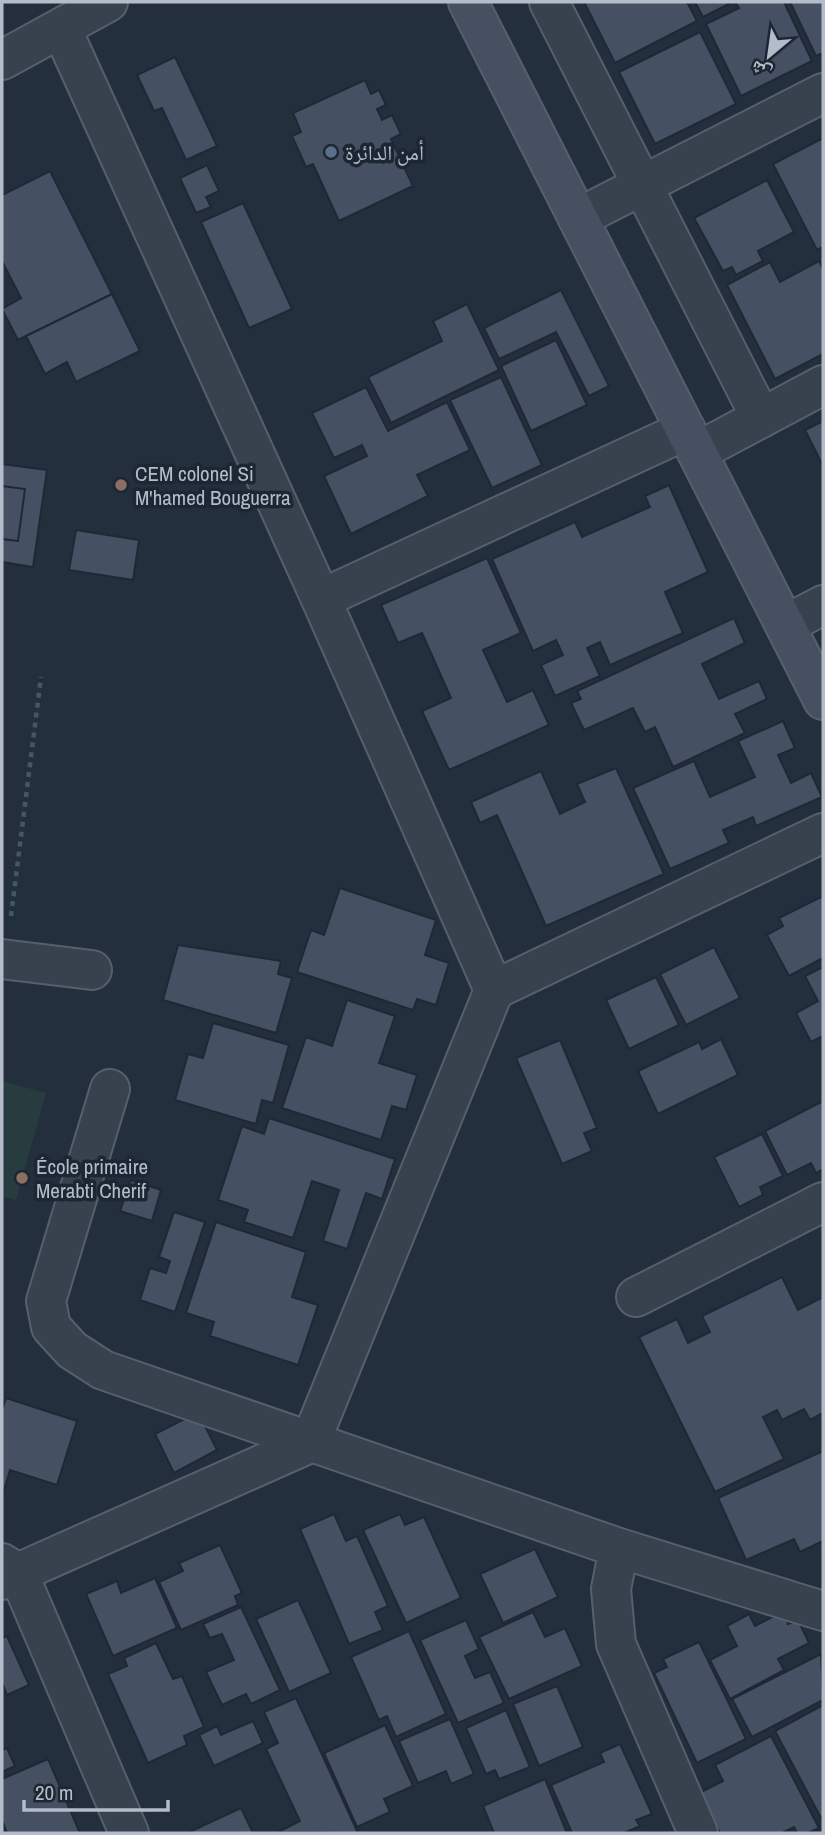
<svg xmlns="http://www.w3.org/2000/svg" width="825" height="1835" viewBox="0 0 825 1835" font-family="'Archivo Narrow','Noto Naskh Arabic',sans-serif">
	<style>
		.green { fill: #263c3f }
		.building { fill: #455162; stroke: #1f2835; stroke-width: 2 }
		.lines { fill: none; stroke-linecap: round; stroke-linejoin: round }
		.street-casing { stroke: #565f6c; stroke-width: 42 }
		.secondary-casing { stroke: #565f6c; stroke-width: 42 }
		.path { stroke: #44595c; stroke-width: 4.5; stroke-dasharray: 5 5; stroke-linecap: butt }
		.street { stroke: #38414e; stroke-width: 38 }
		.secondary { stroke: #465061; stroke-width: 38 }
		.service-dot { fill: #5c6f8a; stroke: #1d2633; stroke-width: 2.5 }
		.education-dot { fill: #8d6e63; stroke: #1d2633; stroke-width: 2.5 }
		.labels { text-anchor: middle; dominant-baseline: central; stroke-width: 7; stroke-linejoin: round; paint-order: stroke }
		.poi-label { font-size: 21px; fill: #b4bcc9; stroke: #1d2633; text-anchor: start }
	</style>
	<rect width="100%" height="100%" fill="#242f3e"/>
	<path class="green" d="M2 1081 46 1093 16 1200 2 1196Z"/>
	<g class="building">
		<path d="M584 2H687L697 21 615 63Z"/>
		<path d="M695 2H727L729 4 703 17Z"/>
		<path d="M735 2H784L812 61 741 96 706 24 739 8Z"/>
		<path d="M790 2H823V53L816 56Z"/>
		<path d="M700 32 736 104 655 144 619 72Z"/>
		<path d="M175 57 217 146 186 160 162 108 154 111 137 75Z"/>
		<path d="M365 80 371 94 379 90 386 105 377 109 382 120 392 115 401 134 391 139 413 186 339 221 313 164 306 167 292 136 301 132 293 113Z"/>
		<path d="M823 138V247L817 250 773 164Z"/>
		<path d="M207 165 219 191 206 197 211 207 196 213 180 178Z"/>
		<path d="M50 171 112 294 18 340 2 309 21 298 2 261V195Z"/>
		<path d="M767 180 794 232 758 251 763 261 736 275 732 267 723 271 694 218Z"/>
		<path d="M243 203 292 309 249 328 201 222Z"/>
		<path d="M819 261 823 269V354L775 379 727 285 770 262 780 282Z"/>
		<path d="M561 290 609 386 589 396 556 332 499 359 484 328Z"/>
		<path d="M112 294 140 351 76 382 67 362 45 374 26 336Z"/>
		<path d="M467 304 499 370 391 423 368 377 442 341 433 321Z"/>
		<path d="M556 340 587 405 531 431 501 366Z"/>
		<path d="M501 377 542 465 492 488 450 400Z"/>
		<path d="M366 387 388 431 447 402 470 450 417 475 428 496 351 534 324 476 367 456 362 445 334 458 312 413Z"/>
		<path d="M823 421V466L805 430Z"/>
		<path d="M2 464 47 470 33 567 2 562Z"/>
		<path d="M669 485 708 572 665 592 683 633 610 665 600 642 587 648 600 676 555 696 541 665 563 655 556 640 533 651 492 559 575 522 582 537 650 507 645 496Z"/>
		<path d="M2 486 25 489 18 541 2 539Z"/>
		<path d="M76 530 139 540 133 580 69 570Z"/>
		<path d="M487 558 521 633 483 650 507 702 533 690 549 725 449 770 422 711 451 698 422 633 398 643 381 605Z"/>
		<path d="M734 618 745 643 702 664 719 699 759 681 767 699 735 714 745 733 673 767 655 727 645 732 633 708 584 730 571 703 581 699 577 691Z"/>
		<path d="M783 721 795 748 778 755 791 783 811 773 822 797 756 826 753 817 723 830 729 843 670 869 633 788 694 761 710 797 755 777 738 741Z"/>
		<path d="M616 768 664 874 546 926 497 815 480 823 471 802 541 771 560 814 585 802 577 784Z"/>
		<path d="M340 888 436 920 425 955 449 963 436 1005 417 999 413 1010 297 972 311 930 324 935Z"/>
		<path d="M823 896V958L789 976 767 935 783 926 779 918Z"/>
		<path d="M178 945 281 961 278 974 292 978 276 1033 163 1000Z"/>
		<path d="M714 947 740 998 686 1025 660 974Z"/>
		<path d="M823 967V1036L811 1042 796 1013 818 1001 805 976Z"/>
		<path d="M656 977 679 1025 629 1049 606 1000Z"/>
		<path d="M347 1000 395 1016 379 1063 417 1075 406 1110 392 1106 381 1140 282 1108 306 1037 332 1046Z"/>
		<path d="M213 1023 289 1045 273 1103 262 1100 256 1124 175 1100 188 1054 203 1058Z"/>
		<path d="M721 1039 738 1075 658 1114 638 1071 699 1042 702 1049Z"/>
		<path d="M560 1040 597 1128 584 1133 592 1151 562 1164 516 1058Z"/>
		<path d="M823 1101V1169L816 1173 811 1163 787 1175 765 1131Z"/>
		<path d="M269 1118 395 1159 382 1199 366 1193 347 1249 323 1241 339 1190 312 1181 293 1238 244 1222 248 1210 218 1200 242 1126 264 1134Z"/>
		<path d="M762 1134 783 1176 760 1187 763 1195 739 1207 714 1157Z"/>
		<path d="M131 1180 161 1190 152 1221 120 1211Z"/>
		<path d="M174 1212 205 1222 175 1312 140 1300 150 1268 166 1273 170 1261 159 1257Z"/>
		<path d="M216 1222 306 1252 292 1297 318 1305 298 1365 210 1336 214 1322 186 1313Z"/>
		<path d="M782 1277 798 1310 823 1297V1413L810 1420 804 1409 782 1420 777 1410 763 1417 784 1459 715 1492 639 1337 677 1319 688 1343 710 1332 702 1316Z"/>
		<path d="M6 1398 77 1421 57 1485 10 1470 4 1490H2V1410Z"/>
		<path d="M198 1412 217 1450 174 1473 155 1434Z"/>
		<path d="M823 1451V1541L800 1552 794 1539 746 1560 718 1498Z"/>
		<path d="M334 1514 346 1541 357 1536 388 1606 375 1612 383 1630 349 1644 300 1529Z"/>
		<path d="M400 1514 405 1525 424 1517 461 1598 406 1623 363 1530Z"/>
		<path d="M220 1545 242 1593 235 1596 238 1605 181 1630 159 1582 183 1571 179 1563Z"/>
		<path d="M535 1549 558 1597 503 1623 480 1574Z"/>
		<path d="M155 1578 177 1628 113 1656 86 1594 117 1581 121 1593Z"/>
		<path d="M298 1600 331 1673 289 1692 256 1619Z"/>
		<path d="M241 1607 280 1690 251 1704 246 1694 222 1705 206 1672 234 1660 222 1634 210 1638 203 1624Z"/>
		<path d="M786 1610 788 1624 798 1620 809 1643 778 1659 784 1670 730 1699 710 1660 737 1646 727 1626 749 1614 755 1626Z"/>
		<path d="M533 1612 545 1637 565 1628 582 1666 509 1699 479 1637Z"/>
		<path d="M466 1620 479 1649 465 1656 475 1678 490 1672 504 1703 458 1723 420 1640Z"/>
		<path d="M409 1631 446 1714 396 1737 387 1716 379 1720 351 1657Z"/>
		<path d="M7 1636 29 1685 7 1695 2 1682V1638Z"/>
		<path d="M699 1642 746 1739 697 1763 654 1673 667 1667 663 1659Z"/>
		<path d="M156 1643 173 1679 182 1676 204 1727 184 1736 187 1745 148 1763 108 1674 127 1666 124 1658Z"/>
		<path d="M821 1654 823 1700 752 1737 732 1699Z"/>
		<path d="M557 1686 583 1747 539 1766 513 1704Z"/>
		<path d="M296 1698 358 1833 278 1832 300 1821 266 1749 278 1743 264 1712Z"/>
		<path d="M823 1705V1817L821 1818 775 1731Z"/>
		<path d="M506 1710 530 1767 499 1779 495 1770 486 1774 466 1728Z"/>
		<path d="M450 1719 474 1774 451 1784 446 1771 418 1783 399 1741Z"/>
		<path d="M253 1721 263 1743 214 1766 199 1735 217 1726 221 1735Z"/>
		<path d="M385 1725 413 1786 384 1799 390 1812 357 1827 324 1753Z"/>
		<path d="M771 1736 819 1828 808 1833H797L794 1827 782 1833H720L699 1793 723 1781 715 1765Z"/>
		<path d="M620 1744 652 1814 636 1820 640 1826 624 1833H572L551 1785 604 1762 600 1753Z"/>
		<path d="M7 1748 15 1766 2 1772V1750Z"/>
		<path d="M48 1759 80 1833H7L2 1820V1779Z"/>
		<path d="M545 1779 567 1833H494L483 1806Z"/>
		<path d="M241 1808 253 1833H187Z"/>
	</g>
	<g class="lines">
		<defs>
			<g id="street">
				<path d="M549 2 761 418"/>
				<path d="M2 60 108 2"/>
				<path d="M578 218 823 93"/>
				<path d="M697 452 823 385"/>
				<path d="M321 599 686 430"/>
				<path d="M785 625 823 605"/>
				<path d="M2 959 92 970"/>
				<path d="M494 990 823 833"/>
				<path d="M110 1089 46 1301 51 1327 72 1350 103 1370 619 1548 823 1611"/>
				<path d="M636 1297 823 1202"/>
				<path d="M619 1548 611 1589 616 1644 698 1833"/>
				<path d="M2 1563 18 1573 129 1833"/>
				<path d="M2 1580 310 1443 494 990 321 599 62 30"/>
			</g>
			<path id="secondary" d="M468 2 823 700"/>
		</defs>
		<use href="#street" class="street-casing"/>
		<use href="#secondary" class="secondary-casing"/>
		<path class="path" d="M11 916 41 677"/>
		<use href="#street" class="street"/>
		<use href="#secondary" class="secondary"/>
	</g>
	<circle class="service-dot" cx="331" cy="152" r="7"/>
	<g class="education-dot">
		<circle cx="121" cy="485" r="7"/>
		<circle cx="22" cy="1178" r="7"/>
	</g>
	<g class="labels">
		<g class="poi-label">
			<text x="345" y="152">أمن الدائرة</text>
			<text x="135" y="473">CEM colonel Si<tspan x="135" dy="24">M'hamed Bouguerra</tspan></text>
			<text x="36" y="1166">École primaire<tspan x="36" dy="24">Merabti Cherif</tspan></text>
		</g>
	</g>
	<rect width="825" height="1835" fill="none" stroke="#b4bcc9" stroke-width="7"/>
	<g transform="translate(769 56) rotate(209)" stroke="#1d2633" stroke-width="5" paint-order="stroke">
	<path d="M0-5L12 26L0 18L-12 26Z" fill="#b4bcc9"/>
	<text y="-10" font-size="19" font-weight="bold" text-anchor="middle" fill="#b4bcc9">ش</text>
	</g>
	<path d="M24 1800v10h144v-10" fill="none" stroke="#b4bcc9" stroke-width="3.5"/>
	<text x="35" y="1800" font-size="21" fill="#b4bcc9" stroke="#1d2633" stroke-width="5" paint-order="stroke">20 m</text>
</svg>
